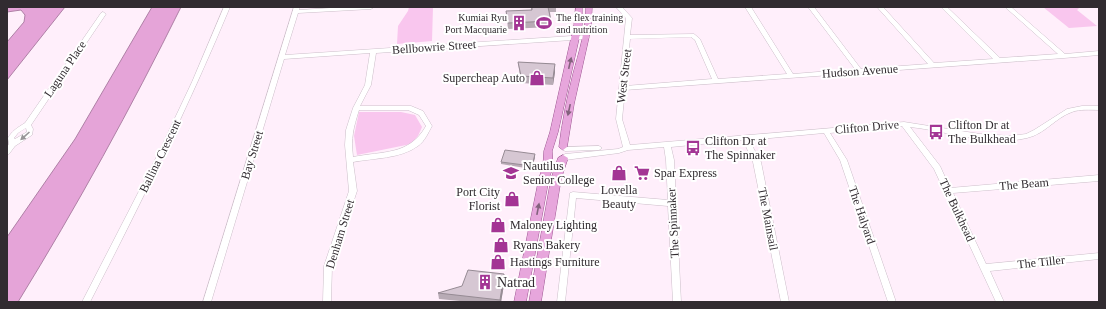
<svg xmlns="http://www.w3.org/2000/svg" width="1106" height="309" viewBox="0 0 1106 309" font-family="'Times New Roman',serif">
	<style>
		.green { fill: #f9c6ee }
		.water { fill: #e5a4d8; stroke: #af80a6 }
		.lines { fill: none; stroke-linecap: round; stroke-linejoin: round }
		.minor-casing { stroke: #ccbec9; stroke-width: 1 }
		.major-casing { stroke: #9d5591; stroke-width: 1 }
		.minor { fill: #fff; fill-rule: evenodd }
		.major { fill: #e7a6dc; fill-rule: evenodd }
		.wall { fill: #b8abb5 }
		.shaded-wall { fill: #968b94 }
		.building { fill: #d6c7d3; stroke: #968b94 }
		.oneway { fill: #83627d }
		.oneway2 { fill: #989598 }
		.labels { text-anchor: middle; dominant-baseline: central; stroke-width: 4; stroke-linejoin: round; paint-order: stroke }
		.far-poi-label { font-size: 10px; fill: #312b30; stroke: #fff; text-anchor: end }
		.street-label { font-size: 12px; fill: #312b30; stroke: #fff }
		.poi-label { font-size: 12px; fill: #312b30; stroke: #fff; text-anchor: start }
		.near-poi-label { font-size: 14px; fill: #312b30; stroke: #fff; text-anchor: start }
	</style>
	<rect width="100%" height="100%" fill="#ffeffb"/>
	<g class="green">
		<path d="M409 7H433L432 41 397 44 398 26 408 11Z"/>
		<path d="M1043 7H1080L1077 10 1097 26 1069 28Z"/>
		<path d="M359 112H401L415 115 422 127 418 136 411 144 357 155 354 136Z"/>
	</g>
	<g class="water">
		<path d="M7 7H65L7 80V42L24 22 25 15 21 10 7 12Z"/>
		<path d="M152 7H181C131 108 77 206 18 302H7V237L75 139Z"/>
	</g>
	<g class="lines">
		<defs>
			<g id="minor">
				<path d="M224 7H230C188 108 140 205 90 302H82L157 156 192 82Z"/>
				<path d="M294 7H300L299 10 346 7H374L371 9 298 13 285 55 587 35 590 37 587 39 376 53 371 85 360 106H411L423 111 432 126C428 133 425 141 418 146 400 159 374 158 353 162L357 191 332 266 331 302H323L324 266 349 191 345 145 346 130 353 108 365 85 370 53 284 59 211 302H203ZM359 110H408L419 115 426 126C409 156 382 151 353 157 351 137 353 129 359 110Z"/>
				<path d="M616 7H622L632 18 630 35 694 34 700 39 718 79 787 74 745 7H751L793 74 855 69 808 7H814L861 69 928 64 877 7H883L934 63 993 59 941 7H947L1000 58 1058 54 1005 7H1011L1065 54 1099 51V55L1064 58 625 90 622 119 630 145 904 122 980 134 1011 136 1026 134 1034 130 1067 109 1082 106H1099V110C1090 110 1080 109 1072 112 1055 118 1045 134 1027 138 989 147 948 131 910 127L940 166 950 188 1099 175V181L953 193 986 264 1099 253V259L990 271 1004 302H996L934 169 902 126 830 133 847 160 896 302H888L840 160 824 133 749 140 761 162 789 302H781L753 162 743 140 671 147 674 160 681 302H673L668 206 576 198 565 302H557L570 193 573 192 668 200 666 160 664 147 628 150 619 153 565 160 561 157 565 154 618 149 623 147 616 119 626 18ZM691 37 695 40 712 79 625 86 630 39Z"/>
				<path d="M103 12 106 14 31 125 33 129 32 135 15 146 9 154H7V147L9 144 8 138C12 131 17 128 25 123L101 13ZM26 128 27 132 15 139 14 138 18 133Z"/>
				<path d="M599 146 602 148 599 150 565 151 562 149 565 147Z"/>
			</g>
			<g id="major">
				<path d="M576 7H582V25L558 132 552 151 553 167 549 178 526 302H514L539 178 543 167 544 151 550 132 574 25Z"/>
				<path d="M586 7H592L591 28 574 104 567 147 563 150 559 147C562 122 567 98 573 74 579 52 586 30 586 7Z"/>
				<path d="M563 155 568 158 561 179 541 302H529L551 179 558 158Z"/>
			</g>
		</defs>
		<use href="#minor" class="minor-casing"/>
		<use href="#major" class="major-casing"/>
		<use href="#minor" class="minor"/>
		<use href="#major" class="major"/>
	</g>
	<g class="wall">
		<path d="M531 7H556V12H550L551 21V27L508 29 506 11 531 10Z"/>
		<path d="M518 62 555 64V72L553 85 521 83Z"/>
		<path d="M535 154V157L532 169 501 164V162Z"/>
		<path d="M505 279 501 302H470L439 299 438 293Z"/>
	</g>
	<g class="shaded-wall">
		<path d="M555 64V72L553 85V78Z"/>
		<path d="M535 154V157L532 169V166Z"/>
		<path d="M504 274 505 279 501 302H500V300Z"/>
	</g>
	<g class="building">
		<path d="M532 7H548L551 21 508 23 506 11 532 10Z"/>
		<path d="M518 62 555 64 553 78 521 76Z"/>
		<path d="M505 150 535 154 532 166 501 162Z"/>
		<path d="M468 270 504 274 500 300 438 293 462 286Z"/>
	</g>
	<defs><path id="oneway-solid" d="M-6-.8H1V-3.2L6.5 0L1 3.2V.8H-6Z"/></defs>
	<g class="oneway">
		<use href="#oneway-solid" transform="translate(570 63) rotate(-77)"/>
		<use href="#oneway-solid" transform="translate(569 110) rotate(102)"/>
		<use href="#oneway-solid" transform="translate(538 209) rotate(-79)"/>
	</g>
	<use class="oneway2" href="#oneway-solid" transform="translate(25 136) rotate(138)"/>
	<defs>
		<symbol id="building-bare" viewBox="-9 -9 18 18"><path d="M-4-6H4V6H1V3H-1V6H-4ZM-2.5-4.3h1.7v1.8h-1.7ZM.8-4.3h1.7v1.8H.8ZM-2.5-1h1.7V.8h-1.7ZM.8-1h1.7V.8H.8Z" fill="#a33594" stroke="#fff" stroke-width="2.5" paint-order="stroke"/></symbol>
		<symbol id="stadium-bare" viewBox="-9 -9 18 18"><path d="M0-5a6.5 5 0 1 0 0 10a6.5 5 0 1 0 0-10ZM-3.5-1.8h7v3.6h-7Z" fill="#a33594" stroke="#fff" stroke-width="2.5" paint-order="stroke"/></symbol>
		<symbol id="shop-bare" viewBox="-9 -9 18 18"><path d="M-5-2.5h2.3a2.7 3.5 0 0 1 5.4 0H5L5.5 6h-11ZM-1.5-2.5h3a1.5 2.3 0 0 0-3 0Z" fill="#a33594" stroke="#fff" stroke-width="2.5" paint-order="stroke"/></symbol>
		<symbol id="bus-bare" viewBox="-9 -9 18 18"><path d="M-5-6H5V4H4V6H2V4H-2V6H-4V4H-5ZM-3.5-4V0h7V-4ZM-3.5 1.2v1.5H-2V1.2ZM2 1.2v1.5H3.5V1.2Z" fill="#a33594" stroke="#fff" stroke-width="2.5" paint-order="stroke"/></symbol>
		<symbol id="university-bare" viewBox="-9 -9 18 18"><path d="M0-5L7-2L0 1L-7-2ZM-4 1L0 2.5L4 1V4Q0 6-4 4Z" fill="#a33594" stroke="#fff" stroke-width="2.5" paint-order="stroke"/></symbol>
		<symbol id="supermarket-bare" viewBox="-9 -9 18 18"><path d="M-6-5.5h2.5l.6 2H6L4.5 2H-2.5L-4.4-4H-6ZM-1.5 3.2a1.3 1.3 0 1 0 .1 0ZM3 3.2a1.3 1.3 0 1 0 .1 0Z" fill="#a33594" stroke="#fff" stroke-width="2.5" paint-order="stroke"/></symbol>
	</defs>
	<g fill-rule="evenodd">
		<use href="#building-bare" x="508" y="12" width="22" height="22"/>
		<use href="#stadium-bare" x="533" y="12" width="22" height="22"/>
		<use href="#shop-bare" x="526" y="67" width="22" height="22"/>
		<use href="#bus-bare" x="925" y="121" width="22" height="22"/>
		<use href="#bus-bare" x="682" y="137" width="22" height="22"/>
		<use href="#university-bare" x="500" y="162" width="22" height="22"/>
		<use href="#shop-bare" x="608" y="162" width="22" height="22"/>
		<use href="#supermarket-bare" x="631" y="162" width="22" height="22"/>
		<use href="#shop-bare" x="501" y="188" width="22" height="22"/>
		<use href="#shop-bare" x="487" y="214" width="22" height="22"/>
		<use href="#shop-bare" x="490" y="234" width="22" height="22"/>
		<use href="#shop-bare" x="487" y="251" width="22" height="22"/>
		<use href="#building-bare" x="474" y="271" width="22" height="22"/>
	</g>
	<g class="labels">
		<g class="far-poi-label">
			<text x="507" y="17">Kumiai Ryu<tspan x="507" dy="12">Port Macquarie</tspan></text>
			<text x="556" y="17" text-anchor="start">The flex training<tspan x="556" dy="12">and nutrition</tspan></text>
		</g>
		<g class="street-label">
			<text transform="translate(434 47) rotate(-4)">Bellbowrie Street</text>
			<text transform="translate(65 69) rotate(-56)">Laguna Place</text>
			<text transform="translate(860 71) rotate(-4)">Hudson Avenue</text>
			<text transform="translate(624 76) rotate(-83)">West Street</text>
			<text transform="translate(867 127) rotate(-5)">Clifton Drive</text>
			<text transform="translate(252 155) rotate(-73)">Bay Street</text>
			<text transform="translate(160 156) rotate(-64)">Ballina Crescent</text>
			<text transform="translate(1024 184) rotate(-5)">The Beam</text>
			<text transform="translate(957 210) rotate(65)">The Bulkhead</text>
			<text transform="translate(862 215) rotate(71)">The Halyard</text>
			<text transform="translate(768 219) rotate(79)">The Mainsail</text>
			<text transform="translate(673 223) rotate(-93)">The Spinnaker</text>
			<text transform="translate(340 234) rotate(-73)">Denham Street</text>
			<text transform="translate(1041 262) rotate(-6)">The Tiller</text>
		</g>
		<g class="poi-label">
			<text x="525" y="78" text-anchor="end">Supercheap Auto</text>
			<text x="948" y="125">Clifton Dr at<tspan x="948" dy="14">The Bulkhead</tspan></text>
			<text x="705" y="141">Clifton Dr at<tspan x="705" dy="14">The Spinnaker</tspan></text>
			<text x="523" y="166">Nautilus<tspan x="523" dy="14">Senior College</tspan></text>
			<text x="654" y="173">Spar Express</text>
			<text x="619" y="190" text-anchor="middle">Lovella<tspan x="619" dy="14">Beauty</tspan></text>
			<text x="500" y="192" text-anchor="end">Port City<tspan x="500" dy="14">Florist</tspan></text>
			<text x="510" y="225">Maloney Lighting</text>
			<text x="513" y="245">Ryans Bakery</text>
			<text x="510" y="262">Hastings Furniture</text>
		</g>
		<g class="near-poi-label">
			<text x="497" y="282">Natrad</text>
		</g>
	</g>
	<rect width="1106" height="309" fill="none" stroke="#312b30" stroke-width="16"/>
</svg>
